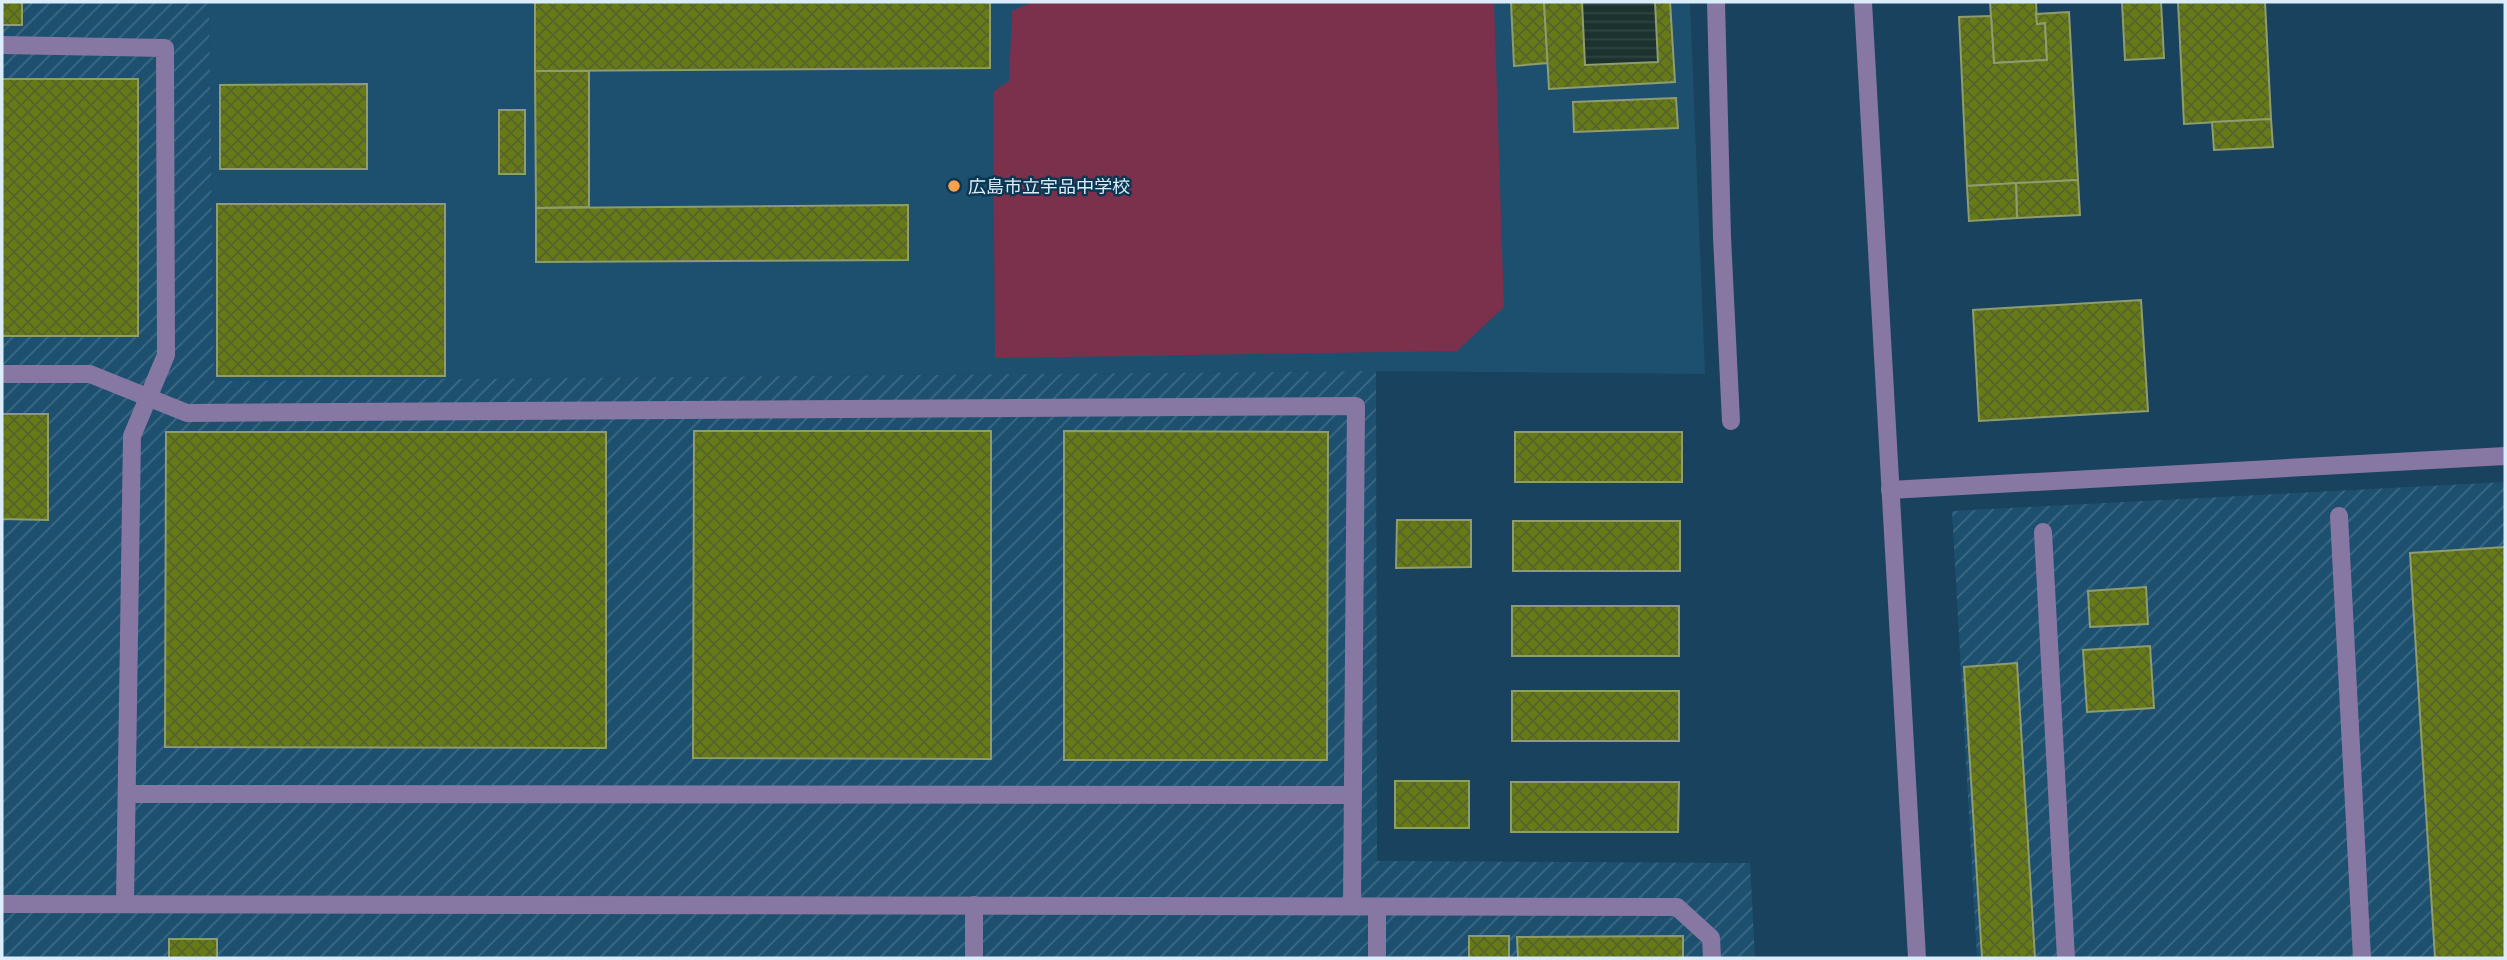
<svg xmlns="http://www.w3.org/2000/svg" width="2507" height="960" viewBox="0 0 2507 960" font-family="'Asap Condensed','Noto Sans JP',sans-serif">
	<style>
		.built { fill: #1d506f }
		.industrial { fill: url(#industrial-furrows) }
		.pitch { fill: #7b314b }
		.water { fill: url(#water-rules) }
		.building { fill: url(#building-cross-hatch); stroke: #8f9c6e; stroke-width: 2 }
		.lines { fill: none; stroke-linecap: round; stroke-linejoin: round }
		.minor { stroke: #8777a3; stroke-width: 18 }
		.poi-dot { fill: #f9a04d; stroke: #0b3752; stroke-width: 2.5 }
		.labels { text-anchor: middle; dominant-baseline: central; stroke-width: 5; stroke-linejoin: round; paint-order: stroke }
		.poi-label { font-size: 18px; fill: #dbedfb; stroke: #0b3752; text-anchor: start }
	</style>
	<defs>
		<pattern id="industrial-furrows" width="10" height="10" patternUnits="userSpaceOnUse" patternTransform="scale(1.75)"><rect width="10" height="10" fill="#1d506f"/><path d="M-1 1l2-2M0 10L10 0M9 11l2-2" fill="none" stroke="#3d6a84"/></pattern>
		<pattern id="water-rules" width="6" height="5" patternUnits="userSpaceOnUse" patternTransform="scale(1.75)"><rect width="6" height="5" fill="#1b322e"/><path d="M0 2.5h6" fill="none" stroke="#314643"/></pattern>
		<pattern id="building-cross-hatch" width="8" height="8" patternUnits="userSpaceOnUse" patternTransform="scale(1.75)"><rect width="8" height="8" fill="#667a16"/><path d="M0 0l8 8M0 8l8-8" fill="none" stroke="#56632e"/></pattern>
	</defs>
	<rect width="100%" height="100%" fill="#18425e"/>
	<path class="built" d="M209 2H1690L1705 374 1376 371 214 381Z"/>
	<g class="industrial">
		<path d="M2 2H209L214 381 1376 371 1377 861 1750 863 1755 958H2Z"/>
		<path d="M2505 482V958H1977L1952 511Z"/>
	</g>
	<path class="pitch" d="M1033 2H1494L1504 307 1457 351 995 358 993 92 1009 81 1012 11Z"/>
	<path class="water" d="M1582 2H1655L1658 62 1585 65Z"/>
	<g class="building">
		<rect x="2" y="2" width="20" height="23"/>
		<path d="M535 2H990V68L535 71Z"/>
		<path d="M1511 2H1544L1548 63 1514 66Z"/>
		<path d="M1544 2H1582L1585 65 1658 62 1655 2H1670L1675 82 1549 89Z"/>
		<path d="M1990 2H2036L2037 24 2045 23 2047 60 1994 63Z"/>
		<path d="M2122 2H2161L2164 58 2125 60Z"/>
		<path d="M2178 2H2265L2271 119 2184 124Z"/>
		<path d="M2069 12 2078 180 1967 186 1959 17 1991 16 1994 63 2047 60 2045 23 2037 24 2036 14Z"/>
		<path d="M535 71H589V207L536 208Z"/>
		<rect x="2" y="79" width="136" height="257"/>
		<path d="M367 84V169H220V85Z"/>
		<path d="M1676 98 1678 128 1574 132 1573 102Z"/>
		<rect x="499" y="110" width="26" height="64"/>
		<path d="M2271 119 2273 147 2214 150 2212 122Z"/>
		<path d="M2078 180 2080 215 2017 218 2016 183Z"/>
		<path d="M2016 183 2017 218 1969 221 1967 186Z"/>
		<rect x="217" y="204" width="228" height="172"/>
		<path d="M908 205V260L536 262V208Z"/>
		<path d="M2141 300 2148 411 1979 421 1973 310Z"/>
		<path d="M2 414H48V520L2 519Z"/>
		<path d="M694 431H991V759L693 758Z"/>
		<path d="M1064 431 1328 432 1327 760H1064Z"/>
		<path d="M166 432H606V748L165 747Z"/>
		<rect x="1515" y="432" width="167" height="50"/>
		<path d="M1397 520H1471V567L1396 568Z"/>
		<rect x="1513" y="521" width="167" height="50"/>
		<path d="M2505 547V958H2435L2410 553Z"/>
		<path d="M2146 587 2148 624 2090 627 2088 591Z"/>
		<rect x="1512" y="606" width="167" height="50"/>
		<path d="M2150 646 2154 708 2087 712 2083 650Z"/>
		<path d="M2017 663 2035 958H1982L1964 667Z"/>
		<rect x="1512" y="691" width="167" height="50"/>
		<rect x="1395" y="781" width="74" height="47"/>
		<path d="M1511 782H1679L1678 832H1511Z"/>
		<rect x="1469" y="936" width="40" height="22"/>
		<path d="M1683 936V958H1518L1517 937Z"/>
		<rect x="169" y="939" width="48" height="19"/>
	</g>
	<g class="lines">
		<g class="minor">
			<path d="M1716 2 1722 237 1731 421"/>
			<path d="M1863 2 1917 958"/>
			<path d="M2 45 165 48 166 355 132 436 125 903"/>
			<path d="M2 374H90L187 413 1356 406 1352 906"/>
			<path d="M1890 490 2505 456"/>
			<path d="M2339 516 2362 958"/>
			<path d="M2043 532 2066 958"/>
			<path d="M127 794 1353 795"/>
			<path d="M2 904 1677 907 1711 938 1712 958"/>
			<path d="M974 958V905"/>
			<path d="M1377 958V907"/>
		</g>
	</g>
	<circle class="poi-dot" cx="954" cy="186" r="7"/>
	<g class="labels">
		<g class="poi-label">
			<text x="968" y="186">広島市立宇品中学校</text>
		</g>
	</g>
	<rect width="2507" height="960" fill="none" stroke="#dbedfb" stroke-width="7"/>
</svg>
